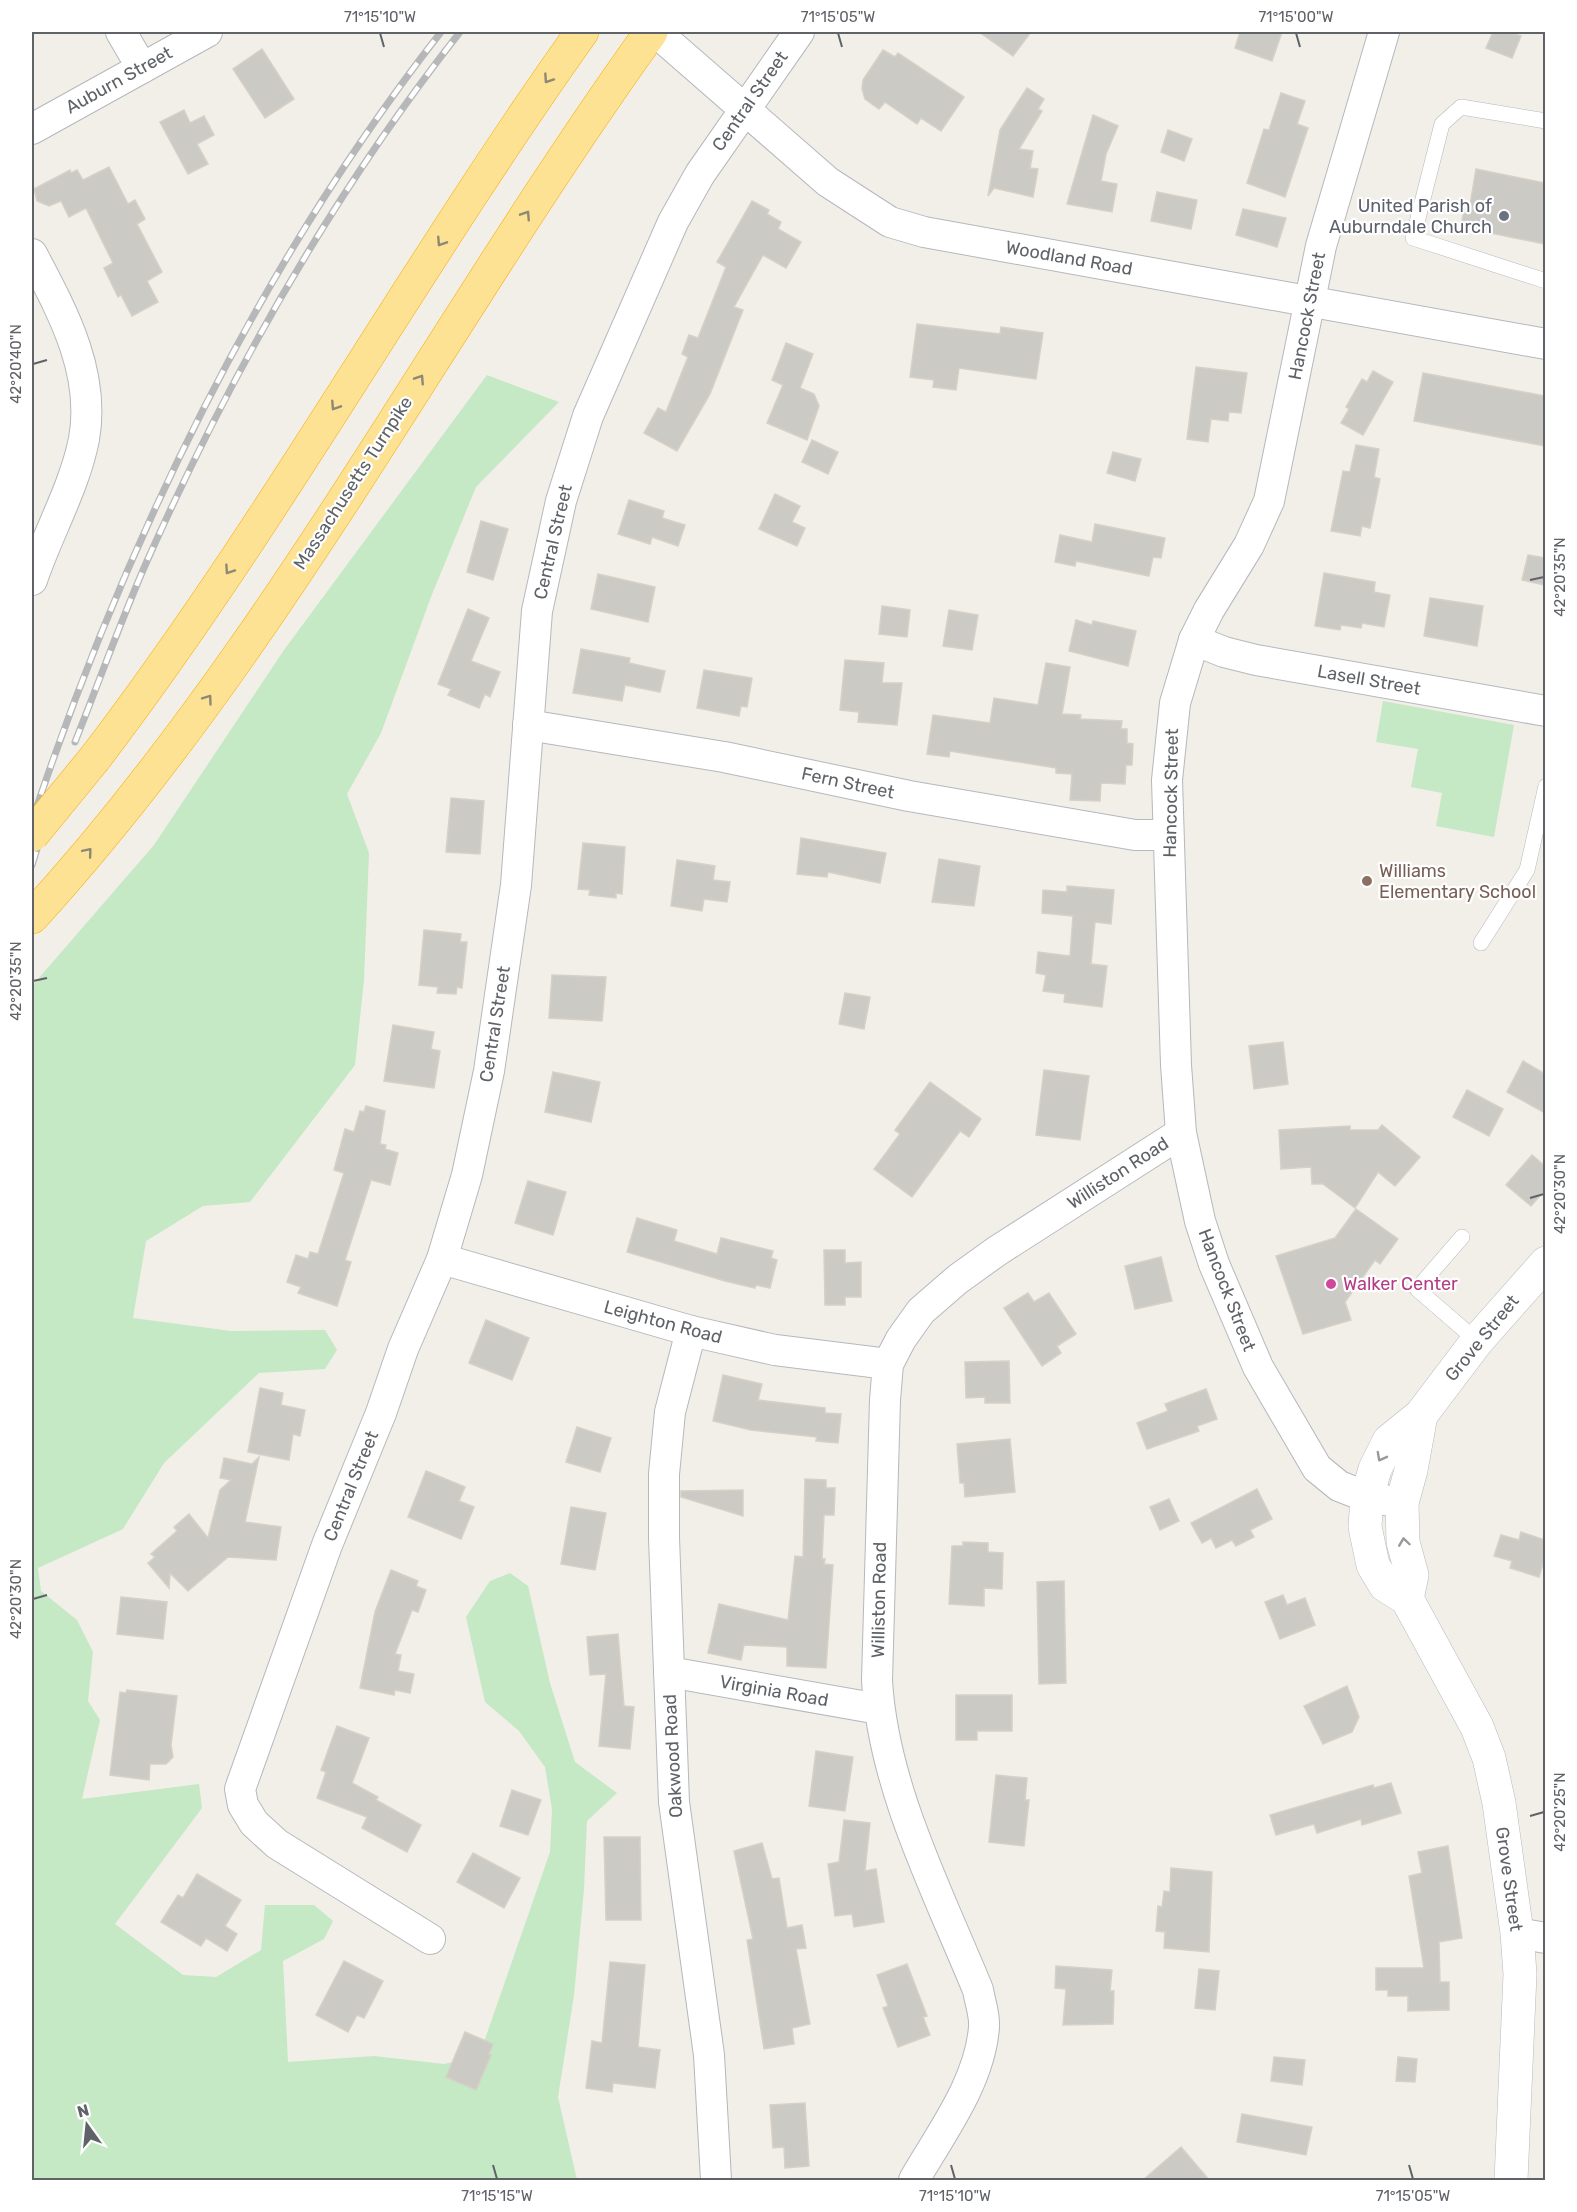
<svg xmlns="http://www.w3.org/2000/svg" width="1577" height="2212" viewBox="0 0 1577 2212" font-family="Rubik,sans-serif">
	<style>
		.green { fill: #c5e8c5 }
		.building { fill: #cccac5; stroke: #d6d1c6; stroke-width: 1.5 }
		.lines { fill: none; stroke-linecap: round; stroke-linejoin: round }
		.lane-casing { stroke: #b5b8bc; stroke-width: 16 }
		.street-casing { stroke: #b5b8bc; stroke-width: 32 }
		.secondary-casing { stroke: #b6babf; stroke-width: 34 }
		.highway-casing { stroke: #f9ab00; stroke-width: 34 }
		.lane { stroke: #fff; stroke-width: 15 }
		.street { stroke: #fff; stroke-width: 30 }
		.secondary { stroke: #fff; stroke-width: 33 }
		.highway { stroke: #fde293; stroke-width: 33 }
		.rail-casing { stroke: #b6b7b8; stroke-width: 7 }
		.rail { stroke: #fff; stroke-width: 4.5; stroke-dasharray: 14; stroke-linecap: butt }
		.highway-bridge-casing { stroke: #f9ab00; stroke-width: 34; stroke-linecap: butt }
		.highway-bridge { stroke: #fde293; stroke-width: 33 }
		.oneway { stroke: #8e8975 }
		.oneway2 { stroke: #979a9d }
		.ticks { fill: none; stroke: #5f6368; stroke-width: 2 }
		.worship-dot { fill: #6b7280; stroke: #fff; stroke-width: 2 }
		.education-dot { fill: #8d6e63; stroke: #fff; stroke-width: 2 }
		.hotel-dot { fill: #d1479c; stroke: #fff; stroke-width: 2 }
		.labels { text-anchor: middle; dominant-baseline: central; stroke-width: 4.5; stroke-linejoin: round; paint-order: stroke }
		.street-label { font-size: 18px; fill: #5f6368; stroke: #fff }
		.worship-label { font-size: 18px; fill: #5b616d; stroke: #fff; text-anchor: end }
		.education-label { font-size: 18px; fill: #785e54; stroke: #fff; text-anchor: start }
		.hotel-label { font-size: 18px; fill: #b23c85; stroke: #fff; text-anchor: start }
		.neatline { fill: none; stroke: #5f6368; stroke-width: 2 }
		.ticks-label { font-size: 15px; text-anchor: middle; fill: #5f6368 }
	</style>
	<rect width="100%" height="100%" fill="#f1efe8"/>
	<g class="green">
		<path d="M487 375 559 402 476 487 431 597 381 733 347 794 369 853 364 980 355 1065 250 1202 203 1206 146 1241 133 1318 231 1331 325 1330 337 1350 325 1369 259 1373 164 1463 123 1529 38 1568 41 1591 77 1620 93 1652 88 1701 100 1720 82 1799 199 1784 202 1808 115 1924 183 1975 216 1977 261 1950 265 1905H314L333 1921 324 1939 283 1961 288 2062 374 2056 444 2064 467 2059 484 2042 550 1852 552 1809 545 1767 519 1731 485 1702 466 1617 490 1581 510 1573 528 1586 550 1683 575 1762 617 1793 587 1821 584 1889 574 1995 558 2097 577 2180H32V986L154 845 284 650Z"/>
		<path d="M1383 701 1514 725 1494 837 1436 826 1442 793 1411 787 1418 749 1376 742Z"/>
	</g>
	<g class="building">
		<path d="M979 32H1031L1013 56Z"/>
		<path d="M1240 32H1282L1272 61 1235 48Z"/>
		<path d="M1493 32H1509L1521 36 1512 58 1486 48Z"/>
		<path d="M262 49 294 99 265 118 233 69Z"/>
		<path d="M883 50 895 57 898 53 964 97 941 131 921 118 917 124 885 102 879 109 865 99 862 89 863 80Z"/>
		<path d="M1027 88 1044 99 1038 109 1042 111 1019 149 1033 151 1030 168 1038 169 1033 197 994 188 988 196 1000 130Z"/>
		<path d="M1281 93 1305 101 1297 124 1308 128 1285 197 1247 183 1264 129 1269 130Z"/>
		<path d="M184 110 190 123 204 116 214 135 197 144 208 164 188 174 160 122Z"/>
		<path d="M1093 115 1118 126 1106 154 1101 181 1117 184 1112 212 1067 204Z"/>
		<path d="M1168 130 1192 139 1184 161 1161 152Z"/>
		<path d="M109 167 128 204 135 200 145 219 137 224 162 272 147 281 158 302 132 316 121 295 118 297 104 268 113 263 86 208 69 217 61 201 49 206 37 201 34 189 70 170 71 173 77 170 83 180Z"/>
		<path d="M1476 169 1545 183V244L1461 227 1465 204 1470 205Z"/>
		<path d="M1157 192 1197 200 1191 229 1151 221Z"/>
		<path d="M752 201 769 210 767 214 781 222 778 229 801 242 786 268 763 255 734 307 743 310 710 394 677 451 644 433 658 408 666 412 688 357 682 354 689 335 698 338 726 267 717 262Z"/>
		<path d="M1243 209 1286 218 1277 247 1236 235Z"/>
		<path d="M917 324 1000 334 1001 327 1043 333 1036 379 959 368 956 390 933 387 934 380 910 377Z"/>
		<path d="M786 343 813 354 800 388 814 394 819 406 807 440 767 423 783 385 772 380Z"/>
		<path d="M1196 367 1247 373 1241 413 1229 412 1228 421 1211 419 1208 442 1187 439Z"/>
		<path d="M1373 371 1393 382 1363 435 1341 423 1349 409 1346 407 1362 379 1367 382Z"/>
		<path d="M1423 373 1545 396V446L1414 421Z"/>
		<path d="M812 440 838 452 828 474 802 462Z"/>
		<path d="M1356 445 1379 449 1374 477 1380 479 1370 528 1362 526 1360 536 1331 531 1343 471 1350 472Z"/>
		<path d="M1113 452 1141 459 1135 481 1107 473Z"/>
		<path d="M775 494 800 506 792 522 805 528 797 546 759 529Z"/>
		<path d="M629 500 664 511 662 518 685 525 678 546 652 537 650 544 618 534Z"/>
		<path d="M481 521 508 529 493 580 467 572Z"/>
		<path d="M1095 524 1165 538 1161 558 1153 557 1149 576 1076 561 1075 566 1055 562 1060 535 1092 542Z"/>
		<path d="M1528 555 1545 558V585L1522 580Z"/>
		<path d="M1324 573 1375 582 1374 592 1390 595 1384 627 1362 623 1361 628 1341 625 1340 630 1315 626Z"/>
		<path d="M598 574 655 587 648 622 591 609Z"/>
		<path d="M1430 598 1483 606 1477 646 1424 636Z"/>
		<path d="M882 606 910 610 907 637 879 634Z"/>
		<path d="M468 609 489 618 471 661 500 672 490 697 485 694 479 708 448 695 451 689 438 684Z"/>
		<path d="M949 610 978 615 972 650 943 646Z"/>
		<path d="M1076 620 1092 625 1093 621 1136 631 1128 666 1069 651Z"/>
		<path d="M581 649 630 658 629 663 665 671 660 692 625 685 622 701 573 693Z"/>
		<path d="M845 660 884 663 882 683H902L897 725 858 722 859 712 840 710Z"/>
		<path d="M1046 663 1070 667 1062 714 1081 715 1080 719 1122 721 1121 729H1127V743L1133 744 1132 765H1126L1125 784 1101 783 1100 801 1070 800 1072 774 1056 773V768L950 751 949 757 927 754 933 715 990 723 994 698 1038 705Z"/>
		<path d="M704 670 752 678 747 707 741 706 739 716 697 708Z"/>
		<path d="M451 798 484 801 480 854 446 852Z"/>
		<path d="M801 838 886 853 880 883 828 872 827 877 797 874Z"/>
		<path d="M583 843 625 847 622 894 616 893V898L589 895 590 890 578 889Z"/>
		<path d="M939 859 980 866 974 906 932 902Z"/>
		<path d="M677 860 715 866 713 880 730 882 727 902 704 899 702 911 671 906Z"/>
		<path d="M1067 886 1114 890 1111 924 1095 922 1091 964 1107 966 1102 1007 1064 1002 1065 994 1043 991 1046 975 1036 973 1038 952 1070 956 1073 916 1042 913 1043 890 1067 892Z"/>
		<path d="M424 930 461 934 460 942H467L462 988 457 987 456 994 437 993 438 987 419 985Z"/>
		<path d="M552 975 606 977 602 1021 549 1018Z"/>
		<path d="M845 993 870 997 864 1029 839 1024Z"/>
		<path d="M393 1025 434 1032 431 1049 440 1051 434 1088 384 1081Z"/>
		<path d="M1283 1042 1288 1084 1254 1089 1249 1046Z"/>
		<path d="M1523 1061 1545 1074V1113L1507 1092Z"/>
		<path d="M1044 1070 1089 1076 1080 1140 1036 1135Z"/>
		<path d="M553 1072 600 1082 591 1122 545 1112Z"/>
		<path d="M930 1082 981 1119 969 1137 960 1131 912 1197 874 1169 900 1134 895 1130Z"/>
		<path d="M1467 1090 1503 1109 1489 1136 1453 1117Z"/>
		<path d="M366 1106 385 1111 380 1144 386 1145 385 1149 398 1153 390 1185 371 1180 345 1260 351 1262 337 1306 298 1293 301 1287 287 1282 296 1255 308 1259 310 1252 318 1254 344 1173 334 1170 345 1129 354 1132 360 1111 364 1112Z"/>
		<path d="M1382 1125 1420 1157 1395 1186 1378 1172 1355 1208 1323 1184H1312L1311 1167 1281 1169 1279 1130 1350 1126V1130H1378Z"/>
		<path d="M1532 1155 1545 1166V1190L1531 1206 1506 1185Z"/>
		<path d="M528 1181 566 1192 553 1235 515 1223Z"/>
		<path d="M1356 1209 1398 1239 1380 1264 1375 1260 1345 1302 1351 1320 1303 1334 1276 1256 1335 1238Z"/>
		<path d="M637 1218 677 1230 674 1241 717 1254 721 1238 773 1251 771 1258 777 1260 770 1288 756 1285 755 1288 725 1281 627 1252Z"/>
		<path d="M824 1250H845V1263L861 1262V1297H845V1305H825Z"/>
		<path d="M1161 1257 1172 1301 1135 1309 1125 1266Z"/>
		<path d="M1028 1293 1034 1302 1049 1293 1076 1334 1057 1346 1061 1353 1042 1366 1004 1308Z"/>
		<path d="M486 1320 529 1338 512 1380 469 1363Z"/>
		<path d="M1009 1361 1010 1403H985V1397L966 1398 965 1362Z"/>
		<path d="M723 1375 762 1384 758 1400 825 1408V1413L841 1414 838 1443 816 1441 817 1437 751 1430 713 1421Z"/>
		<path d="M260 1388 283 1393 281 1405 305 1410 300 1436 293 1434 289 1460 248 1452Z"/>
		<path d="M1206 1389 1217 1419 1197 1426 1199 1431 1147 1449 1137 1423 1168 1411 1165 1404Z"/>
		<path d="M577 1427 611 1438 600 1472 566 1462Z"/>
		<path d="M1010 1439 1015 1492 965 1497 964 1483H960L957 1444Z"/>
		<path d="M259 1457 245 1522 281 1527 276 1560 228 1557 188 1591 170 1573 169 1588 148 1563 155 1557 151 1554 177 1531 174 1527 189 1514 208 1538 220 1490 231 1480 220 1478 224 1458 252 1464Z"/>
		<path d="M426 1471 465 1487 459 1501 474 1507 461 1539 408 1517Z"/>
		<path d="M805 1479 826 1480V1488H835L834 1515H824L822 1559H825L824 1564 833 1565 826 1668 787 1666V1647L744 1645 741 1660 708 1653 719 1604 788 1620 795 1556 803 1557Z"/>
		<path d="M1257 1489 1272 1519 1250 1530 1254 1537 1236 1546 1232 1540 1216 1548 1211 1538 1202 1543 1191 1523Z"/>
		<path d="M743 1490V1516L681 1497V1491Z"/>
		<path d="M1169 1499 1179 1521 1160 1530 1150 1507Z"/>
		<path d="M571 1507 606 1513 595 1570 561 1564Z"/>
		<path d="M1521 1532 1545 1540V1557L1539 1577 1510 1568 1512 1561 1494 1556 1501 1535 1519 1540Z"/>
		<path d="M963 1542 988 1543V1552L1003 1553 1002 1589 984 1588V1606L949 1604 952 1546H963Z"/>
		<path d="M391 1570 418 1581 416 1586 426 1590 418 1612 412 1610 395 1654 401 1655 398 1671 414 1674 410 1693 395 1690 394 1695 360 1688 375 1612Z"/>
		<path d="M1064 1581 1066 1683 1039 1684 1037 1582Z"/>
		<path d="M1283 1595 1287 1605 1305 1598 1315 1625 1280 1639 1265 1602Z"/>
		<path d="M121 1597 167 1602 163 1639 117 1634Z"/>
		<path d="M618 1634 624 1706 634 1707 630 1749 599 1746 606 1674 590 1675 587 1637Z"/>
		<path d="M1347 1686 1359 1717 1352 1732 1323 1744 1304 1706Z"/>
		<path d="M127 1690 177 1696 171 1745 173 1757 166 1764H150L149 1780 110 1775 120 1692 126 1693Z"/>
		<path d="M956 1695H1012V1731H977V1740H956Z"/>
		<path d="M337 1726 369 1738 352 1783 378 1797 376 1800 421 1825 407 1852 362 1828 367 1817 317 1798 326 1772 321 1770Z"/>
		<path d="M816 1751 853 1757 845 1811 809 1806Z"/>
		<path d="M996 1775 1027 1778 1025 1800H1029L1024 1846 989 1842Z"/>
		<path d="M1391 1783 1401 1813 1362 1825 1361 1819 1317 1833 1314 1824 1276 1835 1270 1815 1373 1785 1374 1788Z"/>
		<path d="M512 1790 541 1800 528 1835 500 1826Z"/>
		<path d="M844 1820 870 1823 865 1871 876 1869 884 1922 854 1927 852 1914 835 1916 828 1864 839 1862Z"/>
		<path d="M604 1837H640L641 1920H606Z"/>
		<path d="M762 1843 772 1879 779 1878 787 1928 802 1925 806 1948 796 1949 810 2024 792 2028 794 2044 764 2049 747 1940 753 1939 734 1851Z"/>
		<path d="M1448 1846 1462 1938 1439 1942 1440 1982H1449V2010L1408 2011V1996H1388V1990H1376V1968H1424L1409 1876 1422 1873 1418 1852Z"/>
		<path d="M473 1853 520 1878 504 1908 457 1882Z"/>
		<path d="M1171 1868 1212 1872 1209 1952 1164 1948 1165 1932 1156 1931 1158 1906 1162 1907 1164 1891 1170 1892Z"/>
		<path d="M197 1874 241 1900 225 1926 237 1934 227 1951 206 1938 201 1946 161 1922 178 1895 183 1898Z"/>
		<path d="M344 1961 383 1981 364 2018 357 2015 348 2032 316 2015Z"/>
		<path d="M610 1962 645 1965 638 2047 660 2050 655 2088 613 2083 612 2092 586 2088 592 2041 602 2043Z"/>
		<path d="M907 1964 927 2016 923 2017 930 2035 898 2047 883 2008 888 2006 877 1975Z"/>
		<path d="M1056 1966 1112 1970 1110 1991H1114L1113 2024 1063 2025 1066 1989 1055 1988Z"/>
		<path d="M1199 1969 1219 1971 1215 2010 1195 2008Z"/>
		<path d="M465 2032 493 2044 489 2054 491 2055 476 2090 446 2077Z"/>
		<path d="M1274 2057 1305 2060 1302 2085 1271 2081Z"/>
		<path d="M1398 2057 1417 2059 1415 2082 1396 2081Z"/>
		<path d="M805 2103 809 2166 785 2168 784 2147 773 2148 770 2105Z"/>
		<path d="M1242 2114 1312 2127 1306 2155 1237 2142Z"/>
		<path d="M1181 2147 1210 2181H1142Z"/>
	</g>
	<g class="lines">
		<defs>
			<g id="lane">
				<path d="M1546 121 1461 107 1442 124 1413 238 1546 281"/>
				<path d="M1481 943 1527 870 1546 786"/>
				<path d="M1462 1237 1417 1289 1477 1341"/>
			</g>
			<g id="street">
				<path d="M121 32 142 68"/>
				<path d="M656 32 828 182 890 222 924 232 1546 344"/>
				<path d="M1384 32 1321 246 1269 501 1249 545 1209 610 1194 640 1175 703 1167 780 1176 1065 1181 1133 1200 1221 1214 1264 1258 1367 1317 1468 1339 1486 1367 1497 1402 1503"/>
				<path d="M32 129 207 32"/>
				<path d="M32 254C62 311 96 372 84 439 75 486 47 535 32 580"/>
				<path d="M1194 640 1224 652 1256 660 1546 711"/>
				<path d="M528 725 724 757 909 796 1135 835H1168"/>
				<path d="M442 1259 691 1331 775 1350 888 1364"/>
				<path d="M691 1331 670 1412 664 1474V1538L674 1802 709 2055 716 2180"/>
				<path d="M669 1672 879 1709"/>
				<path d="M1517 1933 1546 1938"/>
				<path d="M430 1939 277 1844 254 1823 243 1805 240 1789 327 1545 381 1413 403 1349 442 1259 467 1175 489 1071 516 885 537 611 561 501 588 416 673 222 700 174 799 32"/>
				<path d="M914 2180C941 2133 980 2082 984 2027 985 2015 980 2002 978 1990 938 1892 883 1787 877 1680L885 1400 888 1364 901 1339 921 1311 958 1279 997 1251 1181 1133"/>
			</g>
			<g id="secondary">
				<path d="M1407 1599 1412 1575 1403 1542 1402 1503 1411 1470 1421 1415"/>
				<path d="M1511 2180 1520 1974 1517 1933 1499 1803 1489 1758 1477 1727 1407 1599 1385 1585 1373 1565 1365 1527 1367 1497 1375 1469 1389 1441 1421 1415 1477 1341 1546 1263"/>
			</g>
			<g id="highway">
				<path d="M95 758C272 526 413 269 582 32"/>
				<path d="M32 917C276 650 441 324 651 32"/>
			</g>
		</defs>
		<use href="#lane" class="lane-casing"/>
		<use href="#street" class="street-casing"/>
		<use href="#secondary" class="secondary-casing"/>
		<use href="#highway" class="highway-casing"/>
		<use href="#lane" class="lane"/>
		<use href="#street" class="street"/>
		<use href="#secondary" class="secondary"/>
		<use href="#highway" class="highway"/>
		<defs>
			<g id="rail">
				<path d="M75 742C99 682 121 620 147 561 230 375 334 192 460 32"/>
				<path d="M32 821C124 544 261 262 441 32"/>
				<path d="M32 865 51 804"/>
			</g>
		</defs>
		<use href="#rail" class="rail-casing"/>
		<use href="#rail" class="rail"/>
		<defs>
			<path id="highway-bridge" d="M32 835 95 758"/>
		</defs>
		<use href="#highway-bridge" class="highway-bridge-casing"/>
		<use href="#highway-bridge" class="highway-bridge"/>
	</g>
	<defs><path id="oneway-chevron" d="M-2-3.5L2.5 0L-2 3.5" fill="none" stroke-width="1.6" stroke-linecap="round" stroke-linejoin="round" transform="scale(1.5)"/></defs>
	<g class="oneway">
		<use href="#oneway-chevron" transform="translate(548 79) rotate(124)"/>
		<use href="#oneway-chevron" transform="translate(526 215) rotate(-57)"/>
		<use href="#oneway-chevron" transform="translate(441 242) rotate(123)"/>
		<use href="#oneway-chevron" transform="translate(420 379) rotate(-57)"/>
		<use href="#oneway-chevron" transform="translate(335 406) rotate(123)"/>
		<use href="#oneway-chevron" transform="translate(229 570) rotate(124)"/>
		<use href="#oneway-chevron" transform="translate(208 699) rotate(-54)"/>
		<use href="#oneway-chevron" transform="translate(88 852) rotate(-50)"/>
	</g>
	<g class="oneway2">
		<use href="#oneway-chevron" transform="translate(1381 1457) rotate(118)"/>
		<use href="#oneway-chevron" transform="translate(1404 1542) rotate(-98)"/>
	</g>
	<path class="ticks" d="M380 33 384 47M838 33 842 47M1296 33 1300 47M33 364 47 360M1530 580 1544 577M33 981 47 978M1530 1198 1544 1194M33 1599 47 1595M1530 1816 1544 1812M493 2165 497 2179M951 2165 955 2179M1409 2165 1413 2179"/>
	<circle class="worship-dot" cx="1504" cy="216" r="6"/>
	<circle class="education-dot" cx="1367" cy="881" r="6"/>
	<circle class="hotel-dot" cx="1331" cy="1284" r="6"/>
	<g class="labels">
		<g class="street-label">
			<text transform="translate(119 80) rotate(-29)">Auburn Street</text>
			<text transform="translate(750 101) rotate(-55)">Central Street</text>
			<text transform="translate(1069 258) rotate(10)">Woodland Road</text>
			<text transform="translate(1307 316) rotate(-79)">Hancock Street</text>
			<text transform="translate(353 483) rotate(-57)">Massachusetts Turnpike</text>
			<text transform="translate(553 542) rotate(-77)">Central Street</text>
			<text transform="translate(1369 680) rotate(10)">Lasell Street</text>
			<text transform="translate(848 783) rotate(12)">Fern Street</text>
			<text transform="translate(1171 793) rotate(-89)">Hancock Street</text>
			<text transform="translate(495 1024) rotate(-81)">Central Street</text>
			<text transform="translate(1118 1173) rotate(-33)">Williston Road</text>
			<text transform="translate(1227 1290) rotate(69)">Hancock Street</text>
			<text transform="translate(663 1322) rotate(15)">Leighton Road</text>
			<text transform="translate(1482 1338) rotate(-51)">Grove Street</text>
			<text transform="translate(351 1486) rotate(-68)">Central Street</text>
			<text transform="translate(879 1600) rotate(-89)">Williston Road</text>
			<text transform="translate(774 1691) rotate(10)">Virginia Road</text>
			<text transform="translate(673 1756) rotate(-93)">Oakwood Road</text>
			<text transform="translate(1509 1879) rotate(82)">Grove Street</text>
		</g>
		<g class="worship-label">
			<text x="1492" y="206">United Parish of<tspan x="1492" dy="21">Auburndale Church</tspan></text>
		</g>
		<g class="education-label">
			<text x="1379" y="871">Williams<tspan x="1379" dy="21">Elementary School</tspan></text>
		</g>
		<g class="hotel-label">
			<text x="1343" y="1284">Walker Center</text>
		</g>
	</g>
	<rect width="1577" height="2212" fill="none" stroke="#ffffff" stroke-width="66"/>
	<g transform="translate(87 2125) rotate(345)" stroke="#ffffff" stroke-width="4.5" paint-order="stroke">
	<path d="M0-4.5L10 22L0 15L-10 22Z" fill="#5f6368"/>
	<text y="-9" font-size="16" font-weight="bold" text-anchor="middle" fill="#5f6368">N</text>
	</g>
	<rect x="33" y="33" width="1511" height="2146" class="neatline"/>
	<g class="ticks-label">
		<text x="380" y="22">71°15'10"W</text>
		<text x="838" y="22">71°15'05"W</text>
		<text x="1296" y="22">71°15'00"W</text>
		<text transform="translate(16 364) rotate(-90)" y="5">42°20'40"N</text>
		<text transform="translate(1560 577) rotate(-90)" y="5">42°20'35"N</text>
		<text transform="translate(16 981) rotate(-90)" y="5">42°20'35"N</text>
		<text transform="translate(1560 1194) rotate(-90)" y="5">42°20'30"N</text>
		<text transform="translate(16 1599) rotate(-90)" y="5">42°20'30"N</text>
		<text transform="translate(1560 1812) rotate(-90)" y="5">42°20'25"N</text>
		<text x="497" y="2201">71°15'15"W</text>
		<text x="955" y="2201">71°15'10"W</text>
		<text x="1413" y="2201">71°15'05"W</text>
	</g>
</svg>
